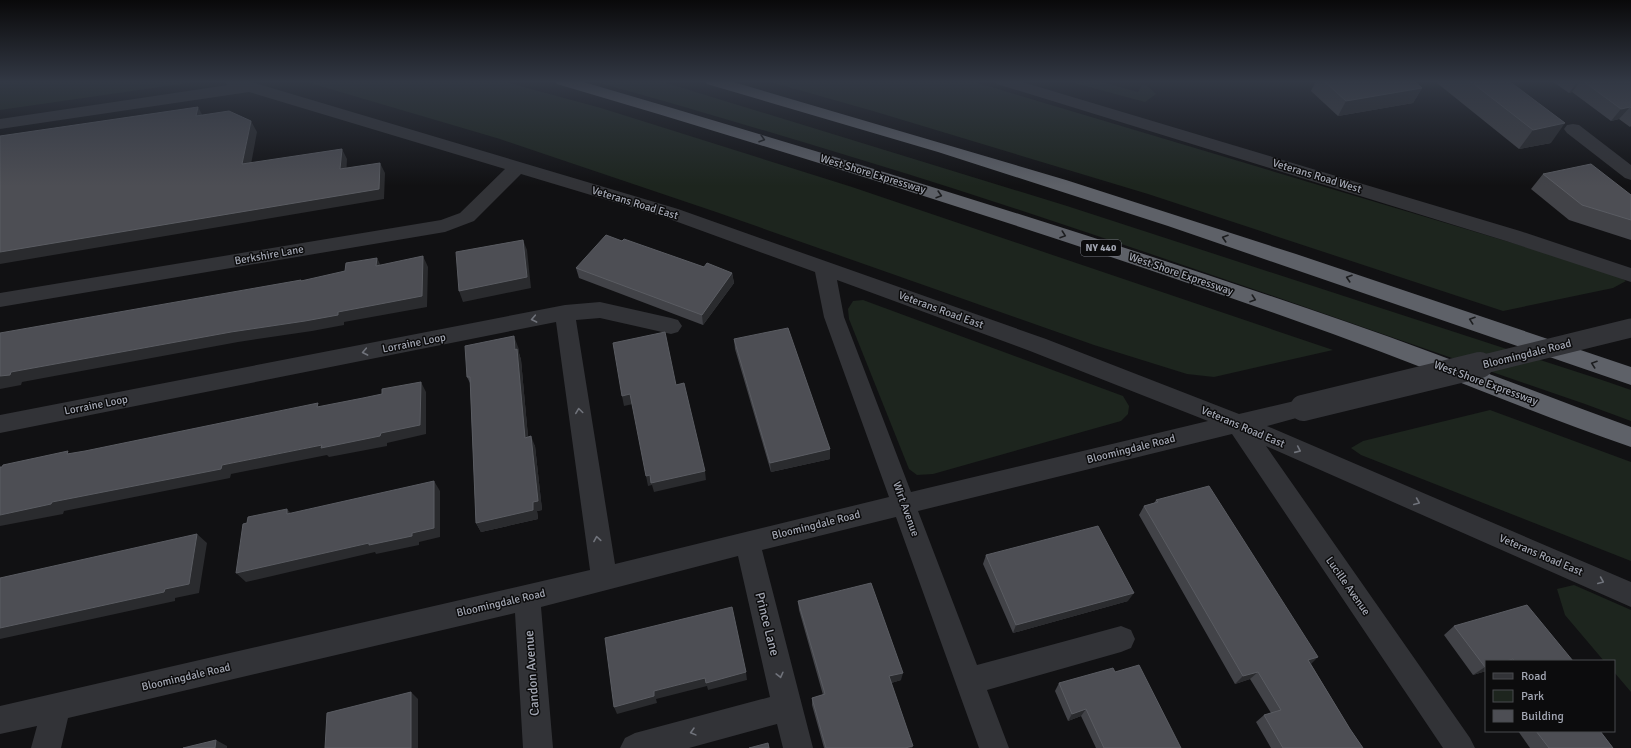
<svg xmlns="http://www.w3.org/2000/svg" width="1631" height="748" viewBox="0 0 1631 748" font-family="Signika,sans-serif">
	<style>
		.green { fill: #1d251e }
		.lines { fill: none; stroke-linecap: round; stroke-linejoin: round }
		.minor { fill: #323337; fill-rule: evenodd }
		.highway { fill: #5e6168; fill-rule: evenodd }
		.minor-bridge-far1 { stroke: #323337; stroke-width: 19 }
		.minor-bridge { stroke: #323337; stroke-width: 26 }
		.wall { fill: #424348 }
		.shaded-wall { fill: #2a2b2e }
		.building { fill: #4d4e54; stroke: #5a5c62 }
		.oneway { stroke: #1c1d1f }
		.oneway2 { stroke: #70737b }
		.labels { text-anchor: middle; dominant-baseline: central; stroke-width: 3; stroke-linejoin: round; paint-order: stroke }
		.shield { fill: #0c0c0d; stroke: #767881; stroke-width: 1 }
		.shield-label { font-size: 10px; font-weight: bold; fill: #a3a7b3 }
		.street-label { font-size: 11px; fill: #a3a7b3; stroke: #0c0c0d }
		.near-street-label { font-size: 13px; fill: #a3a7b3; stroke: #0c0c0d }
	</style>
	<rect width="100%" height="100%" fill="#111113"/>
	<g class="green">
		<path d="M0 81H192L188 83 0 110Z"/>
		<path d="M303 81H502L601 108 852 187 1333 350 1214 377 1187 374 1094 345 719 213 500 139Z"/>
		<path d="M593 81H660L1067 206 1602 380 1631 390V421L1585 404C1375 332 1166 257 955 189 835 151 714 115 593 81Z"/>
		<path d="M767 81H971L1559 257 1615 274 1626 281 1613 288 1503 311 1148 194 873 111Z"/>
		<path d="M1067 81H1098L1138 92 1142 85H1146L1156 94 1145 102Z"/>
		<path d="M863 300 1123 396 1129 406 1128 414 1121 421 933 474 917 475 909 469 849 319 848 309 853 301Z"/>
		<path d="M1490 410 1631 462V561L1361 455 1351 448 1363 441Z"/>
		<path d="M1574 585 1631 610V692L1614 672V661H1604L1565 615 1557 589Z"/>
	</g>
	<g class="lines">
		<g class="minor">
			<path d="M223 81H248L678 209 1046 339 1239 414 1303 399 1311 402 1314 408 1311 414 1267 426 1631 582V607L1266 446 1470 738 1475 748H1443L1232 434 918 511 977 665 1121 626 1131 630 1135 639 1131 648 1121 652 987 690 1009 748H979L896 517 762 550 813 748H783L777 724 689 748H620L625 738 635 733 770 697 738 556 541 607 553 748H523L515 613 68 718 61 748H31L37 726 0 734V706L590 570 556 322 0 433V415L565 305 600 302 671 318 678 320 682 326 678 332 671 334 600 318 576 320 615 564 889 497 824 317 815 272 664 217 521 174 474 221 445 232 0 307V293L441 220 460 213 505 169 249 92 0 129V119L228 85ZM837 280 1030 351 1208 421 911 492 844 317Z"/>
			<path d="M995 81H1019L1520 231 1631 268V282L1506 241 997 84Z"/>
			<path d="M1573 124 1579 125 1631 165V180L1625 178 1567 133 1564 129 1567 125Z"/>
		</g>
		<g class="highway">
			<path d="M555 81H580C836 156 1091 234 1344 321 1440 354 1535 392 1631 427V447C1530 412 1433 370 1333 334 1077 242 818 161 557 84Z"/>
			<path d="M705 81H730L1066 180 1296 254 1631 367V385L1168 226 938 152 707 84Z"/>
		</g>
		<path class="minor-bridge-far1" d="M1476 366 1631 328"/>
		<path class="minor-bridge" d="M1303 408 1480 365"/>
	</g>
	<g class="wall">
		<path d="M1316 81H1414L1422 88 1413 103 1338 116 1311 91Z"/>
		<path d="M1438 81H1509L1551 143 1519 149 1437 83Z"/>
		<path d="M1552 81H1631V126L1630 127 1619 119 1611 121 1572 92 1569 93Z"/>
		<path d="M1543 174 1631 195V240L1569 220 1531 189Z"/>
		<path d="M622 241 704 267 732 273 734 283 703 325 579 278 576 268Z"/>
		<path d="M734 339 830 449V459L771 472 735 349Z"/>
		<path d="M518 347 519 353 521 360 528 437 535 446 542 510 537 511 538 519 481 532 476 523 470 383 467 377Z"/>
		<path d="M1156 500 1311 664 1350 729 1363 748H1271L1256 722 1264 715 1271 713 1250 679 1235 684 1139 515 1144 506 1154 503Z"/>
		<path d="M986 555 1128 601 1013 633 983 564Z"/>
		<path d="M798 601 901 680 891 683 912 748H824L812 705V698L823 695 799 610Z"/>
		<path d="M1454 626 1573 661H1486V671L1473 675 1444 635Z"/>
		<path d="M1059 683 1181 748H1096L1081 716 1068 721 1055 691Z"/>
		<path d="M1518 731H1600L1613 748H1530Z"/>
	</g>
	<g class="shaded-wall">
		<path d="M1578 81H1581L1572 92 1569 93Z"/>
		<path d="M1422 88 1413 103 1338 116 1346 101Z"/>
		<path d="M198 107 204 118 196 116Z"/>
		<path d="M1630 107 1619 119 1611 121 1621 109Z"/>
		<path d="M251 121 257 132 249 175 242 164Z"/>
		<path d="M1565 123 1551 143 1519 149 1533 130Z"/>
		<path d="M342 149 347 159 346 180 340 169Z"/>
		<path d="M380 163 385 173 384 199 0 264V252Z"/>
		<path d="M523 240 527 250 531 288 463 302 459 291Z"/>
		<path d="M423 256 428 267 427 307 344 322V325L312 331 238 342 22 382 21 385 0 389V376L11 372 338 312Z"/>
		<path d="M377 258 382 268 376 266Z"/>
		<path d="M732 273 734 283 703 325 702 315Z"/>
		<path d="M514 336 518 347 519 353 521 360 529 447 525 438Z"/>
		<path d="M421 382 426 392V434L387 443V446L329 457 327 455 231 474 230 478 64 511 63 514 0 526V515L52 502 222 465 381 433Z"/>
		<path d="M630 394 633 404 624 406 622 396Z"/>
		<path d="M531 436 535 446 542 510 537 511 538 519 481 532 476 523 533 502Z"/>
		<path d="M830 449V459L771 472 770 463Z"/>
		<path d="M705 471 706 480 654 492 652 485 648 486 646 476 650 475Z"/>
		<path d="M434 481 440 491V537L419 542V545L376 554 375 552 246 582 236 573 412 533Z"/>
		<path d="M287 509 295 518 287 514Z"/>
		<path d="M197 534 207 543 199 593 175 598V601L0 639V628L165 589Z"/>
		<path d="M1134 593 1128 601 1013 633 1016 625Z"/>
		<path d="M1318 657 1310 665 1308 660Z"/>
		<path d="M1485 667H1486V671L1473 675Z"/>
		<path d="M746 672 747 680 708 690 707 686 656 699 657 703 617 714 614 707 654 691 705 678Z"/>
		<path d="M1258 672 1250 679 1235 684 1243 676Z"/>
		<path d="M903 673 901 680 888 684 889 676Z"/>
		<path d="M411 692 418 699V748H411Z"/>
		<path d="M1086 709 1081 716 1068 721 1072 714Z"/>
		<path d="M216 740 227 746V748H215Z"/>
		<path d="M913 746 912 748H905Z"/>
	</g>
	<g class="building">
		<path d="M1324 81H1414L1422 88 1346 101Z"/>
		<path d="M1470 81H1509L1565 123 1533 130Z"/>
		<path d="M1583 81H1631V108L1630 107 1621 109Z"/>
		<path d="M198 107 196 116 229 111 251 121 242 164 342 149 340 169 380 163 379 189 0 252V136Z"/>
		<path d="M1591 164 1631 195V220L1582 205 1543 174Z"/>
		<path d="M606 235 622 241 624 239 704 267 707 263 732 273 702 315 576 268Z"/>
		<path d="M523 240 527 277 459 291 456 252Z"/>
		<path d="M423 256 422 296 338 312V315L305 321 231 332 11 372 10 375 0 376V333L301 280V281L345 271 346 263 377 258 376 266Z"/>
		<path d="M788 328 830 449 770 463 734 339Z"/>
		<path d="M665 332 676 385 684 383 705 471 651 483 650 475 646 476 630 394 622 396 613 343Z"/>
		<path d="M514 336 515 350 517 349 525 438 531 436 538 501 533 502V510L476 523 470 377H467L465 346Z"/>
		<path d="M421 382 420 425 381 433 380 436 321 448 322 445 222 465 221 469 52 502 51 504 0 515V467H2L3 465 68 451 67 454 85 451 318 403 317 407 363 398 382 394V389Z"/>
		<path d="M434 481V528L412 533V536L369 545V543L236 573 243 524 247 523 248 517 287 509V514Z"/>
		<path d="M1209 486 1318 657 1308 660 1350 729 1363 748H1283L1264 715 1281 710 1258 672 1243 676 1144 506 1158 502 1156 500Z"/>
		<path d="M1098 526 1134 593 1016 625 986 555Z"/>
		<path d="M197 534 189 584 165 589 164 592 0 628V578Z"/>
		<path d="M871 583 903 673 889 676 913 746 905 748H826L812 698 825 694 798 601Z"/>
		<path d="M1527 605 1573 661H1515L1513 659 1506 661H1486V667H1485L1454 626Z"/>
		<path d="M732 607 746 672 706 683 705 678 654 691V696L614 707 605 638Z"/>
		<path d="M1139 665 1181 748H1104L1086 709 1072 714 1059 683 1113 668 1115 672Z"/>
		<path d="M411 692V748H325L327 713Z"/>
		<path d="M1536 731H1600L1613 748H1549Z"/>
		<path d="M216 740 215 748H183Z"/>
		<path d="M768 743 769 748H749Z"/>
	</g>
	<defs><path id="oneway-chevron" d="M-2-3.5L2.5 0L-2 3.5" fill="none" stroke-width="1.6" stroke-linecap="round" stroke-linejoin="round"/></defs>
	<g class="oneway">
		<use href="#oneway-chevron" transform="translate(762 139) rotate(17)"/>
		<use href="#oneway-chevron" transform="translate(939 195) rotate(17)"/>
		<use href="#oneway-chevron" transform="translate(1063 235) rotate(19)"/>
		<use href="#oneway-chevron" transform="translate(1225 238) rotate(-162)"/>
		<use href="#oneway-chevron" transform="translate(1349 278) rotate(-162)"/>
		<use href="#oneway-chevron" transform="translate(1253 299) rotate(19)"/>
		<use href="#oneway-chevron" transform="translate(1472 320) rotate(-161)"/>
		<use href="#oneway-chevron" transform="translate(1594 364) rotate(-161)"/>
	</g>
	<g class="oneway2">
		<use href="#oneway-chevron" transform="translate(534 319) rotate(169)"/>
		<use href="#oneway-chevron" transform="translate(365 352) rotate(169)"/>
		<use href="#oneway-chevron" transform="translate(579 411) rotate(-98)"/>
		<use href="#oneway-chevron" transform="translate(1298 450) rotate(24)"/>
		<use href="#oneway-chevron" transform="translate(1417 502) rotate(23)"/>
		<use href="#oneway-chevron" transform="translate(597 539) rotate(-99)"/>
		<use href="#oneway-chevron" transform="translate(1601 581) rotate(23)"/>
		<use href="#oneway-chevron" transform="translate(780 675) rotate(76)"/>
		<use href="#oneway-chevron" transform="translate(693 732) rotate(165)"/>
	</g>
	<linearGradient id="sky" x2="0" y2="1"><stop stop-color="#09090a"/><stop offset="0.44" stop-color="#323844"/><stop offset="1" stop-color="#323844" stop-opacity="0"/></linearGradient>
	<rect width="1631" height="186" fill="url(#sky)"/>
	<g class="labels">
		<rect class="shield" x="1081" y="240" width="40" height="16" rx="3"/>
		<g class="shield-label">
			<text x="1101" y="248">NY 440</text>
		</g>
		<g class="street-label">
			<text transform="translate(873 174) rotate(17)">West Shore Expressway</text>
			<text transform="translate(1317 176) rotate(17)">Veterans Road West</text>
			<text transform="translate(635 203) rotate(17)">Veterans Road East</text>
			<text transform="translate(269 255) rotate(-10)">Berkshire Lane</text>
			<text transform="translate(1181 274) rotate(19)">West Shore Expressway</text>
			<text transform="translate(941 310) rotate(20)">Veterans Road East</text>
			<text transform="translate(414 343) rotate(-11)">Lorraine Loop</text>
			<text transform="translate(1527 354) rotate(-14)">Bloomingdale Road</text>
			<text transform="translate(1486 383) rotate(20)">West Shore Expressway</text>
			<text transform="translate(96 405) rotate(-11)">Lorraine Loop</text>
			<text transform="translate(1243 427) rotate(23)">Veterans Road East</text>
			<text transform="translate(1131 449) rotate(-14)">Bloomingdale Road</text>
			<text transform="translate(906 509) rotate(70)">Wirt Avenue</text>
			<text transform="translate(816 525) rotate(-14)">Bloomingdale Road</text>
			<text transform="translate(1541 555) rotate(23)">Veterans Road East</text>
			<text transform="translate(1348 586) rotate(55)">Lucille Avenue</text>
			<text transform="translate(501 603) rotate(-13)">Bloomingdale Road</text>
			<text transform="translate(186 677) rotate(-13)">Bloomingdale Road</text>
		</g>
		<g class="near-street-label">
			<text transform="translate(767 624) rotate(76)">Prince Lane</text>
			<text transform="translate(532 673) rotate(-94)">Candon Avenue</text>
		</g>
	</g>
	<rect x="1485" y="660" width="130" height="72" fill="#0c0c0d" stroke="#484a4f"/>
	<rect x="1493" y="673" width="20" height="6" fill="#323337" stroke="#484a4f"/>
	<text x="1521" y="680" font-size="12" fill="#a3a7b3">Road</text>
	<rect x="1493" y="690" width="20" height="12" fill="#1d251e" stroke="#484a4f"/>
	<text x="1521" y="700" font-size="12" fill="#a3a7b3">Park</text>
	<rect x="1493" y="710" width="20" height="12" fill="#4d4e54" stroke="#484a4f"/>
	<text x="1521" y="720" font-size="12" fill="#a3a7b3">Building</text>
</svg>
